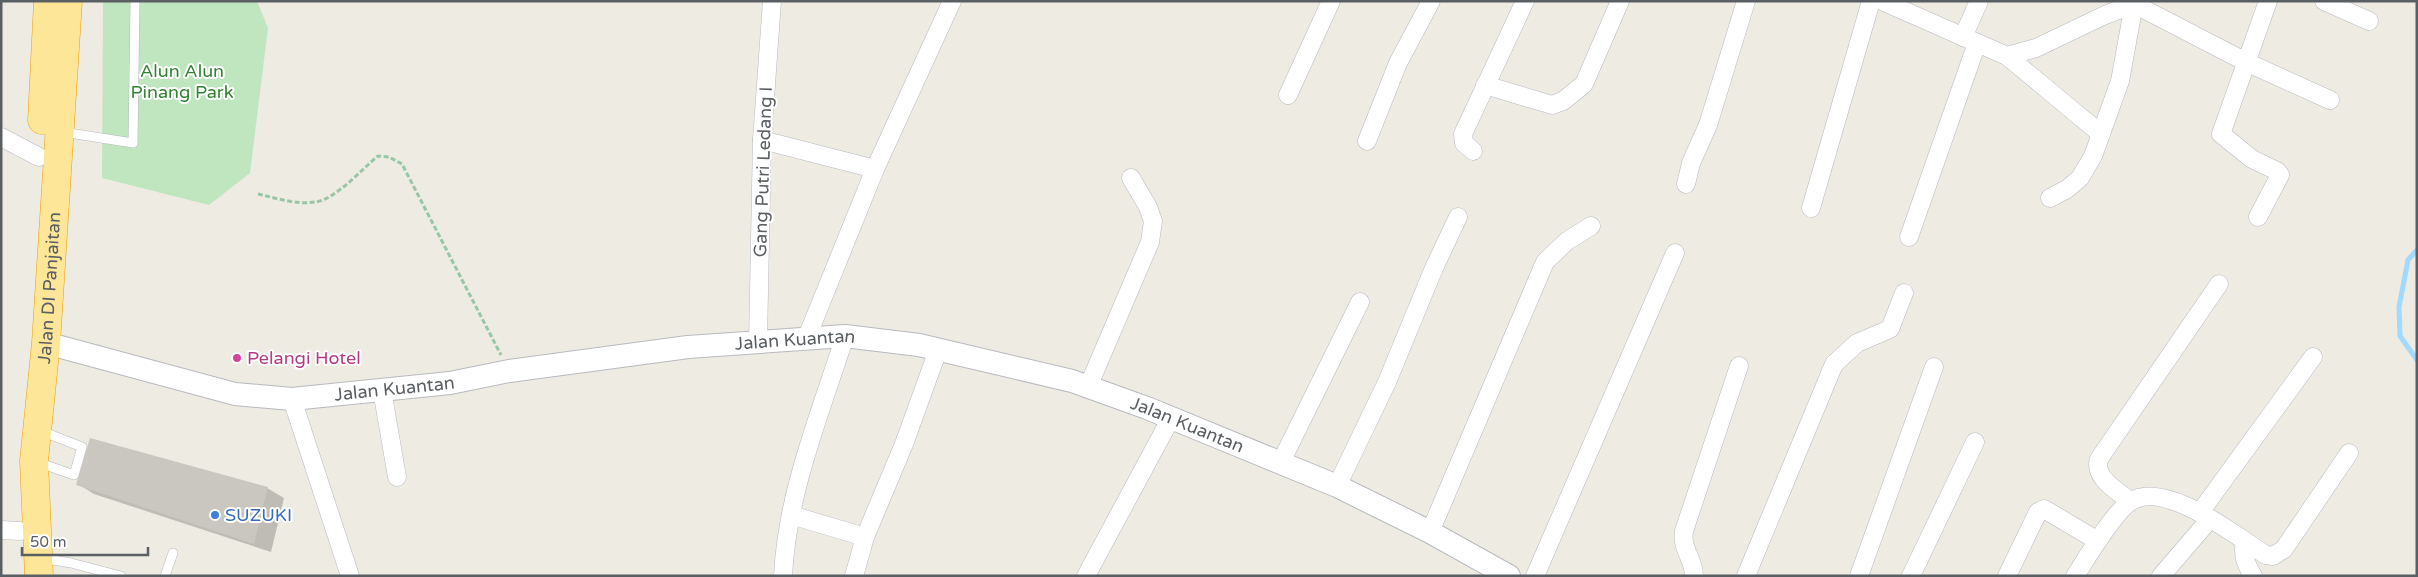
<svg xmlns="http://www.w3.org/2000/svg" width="2418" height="577" viewBox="0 0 2418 577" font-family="'Varela Round',sans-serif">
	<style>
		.green { fill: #bfe6be }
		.shadow { fill: #0003 }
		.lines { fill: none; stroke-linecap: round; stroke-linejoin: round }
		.stream { stroke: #a1d9ff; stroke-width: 5 }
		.building { fill: #cac7c1 }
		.service-casing { stroke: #b7babf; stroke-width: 10 }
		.minor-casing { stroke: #b7babf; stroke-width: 19 }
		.tertiary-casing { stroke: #b7babf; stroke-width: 24 }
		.trunk-casing { stroke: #f09d00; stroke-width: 29 }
		.path { stroke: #97c7a4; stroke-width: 3; stroke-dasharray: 5 2.5; stroke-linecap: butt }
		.service { stroke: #fff; stroke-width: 9 }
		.minor { stroke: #fff; stroke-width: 18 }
		.tertiary { stroke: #fff; stroke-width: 22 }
		.trunk { stroke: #fee698; stroke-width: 28 }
		.hotel-dot { fill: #d1479c; stroke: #fff; stroke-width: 2 }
		.shop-dot { fill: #3f7fe0; stroke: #fff; stroke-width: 2 }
		.labels { text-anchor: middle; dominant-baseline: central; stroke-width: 4; stroke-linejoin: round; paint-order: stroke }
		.park-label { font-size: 18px; fill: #338234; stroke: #fff }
		.street-label { font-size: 18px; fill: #5a5f63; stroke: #fff }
		.hotel-label { font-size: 18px; fill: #b23c85; stroke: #fff; text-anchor: start }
		.shop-label { font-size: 18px; fill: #366cbe; stroke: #fff; text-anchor: start }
	</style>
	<rect width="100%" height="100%" fill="#eeebe2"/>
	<path class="green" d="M103 1H257L268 28 250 173 209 205 102 178Z"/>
	<path class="shadow" d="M78 484 267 488 284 498 271 552 94 494Z"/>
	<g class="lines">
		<path class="stream" d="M2417 250 2408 260 2399 307 2400 336 2417 360"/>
	</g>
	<path class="building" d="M90 438 268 487 254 544 76 485Z"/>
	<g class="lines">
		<defs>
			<g id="service">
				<path d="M63 132 133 143 135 1"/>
				<path d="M37 462 74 475 82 447 41 431"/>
				<path d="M41 558 71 563 121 576"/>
				<path d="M165 576 173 553"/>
			</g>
			<g id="minor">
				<path d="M1882 1 2007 56 2036 48 2105 15 2134 4 2136 1"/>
				<path d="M2324 1 2369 21"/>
				<path d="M1963 37 1979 1"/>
				<path d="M2007 56 2101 134"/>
				<path d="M1485 85 1552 105 1563 101 1584 84 1620 1"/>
				<path d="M1288 95 1331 1"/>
				<path d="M1 137 39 157"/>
				<path d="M762 140 875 169"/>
				<path d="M1367 141 1398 63 1431 1"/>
				<path d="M1473 151 1464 143 1463 134 1525 1"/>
				<path d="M1686 184 1691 163 1708 125 1746 1"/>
				<path d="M2050 198 2067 189 2080 178 2093 156 2120 81 2134 4 2246 62 2330 100"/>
				<path d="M1811 208 1871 1"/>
				<path d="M2258 217 2280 175 2277 171 2252 159 2221 134 2268 1"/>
				<path d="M1909 237 1977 43"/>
				<path d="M807 337 875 169 952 1"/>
				<path d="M758 342 762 140 772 1"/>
				<path d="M1088 387 1150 242 1153 221 1148 207 1131 178"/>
				<path d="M382 390 397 477"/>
				<path d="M292 399 350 576"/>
				<path d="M1280 464 1360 302"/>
				<path d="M1337 486 1387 382 1434 268 1458 217"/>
				<path d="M2130 501C2118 491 2093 478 2099 459L2219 284"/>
				<path d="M2201 511 2313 357"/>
				<path d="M791 515 865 537"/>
				<path d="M1 530 20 531"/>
				<path d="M1430 532 1545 262 1567 241 1591 226"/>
				<path d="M2245 542C2242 556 2246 564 2253 576"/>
				<path d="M783 576C787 493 820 414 845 336"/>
				<path d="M854 576 865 537 904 444 938 350"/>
				<path d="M1086 576 1171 418"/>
				<path d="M1535 576 1675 253"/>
				<path d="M1694 576C1694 559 1681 549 1684 531L1739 366"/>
				<path d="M1746 576 1834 364 1857 343 1890 329 1904 293"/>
				<path d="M1859 576 1934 367"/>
				<path d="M1911 576 1975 442"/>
				<path d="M2007 576 2038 512 2044 509 2098 541"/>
				<path d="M2075 576C2087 558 2113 513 2130 502 2164 478 2237 537 2266 555L2273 556 2284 549 2349 453"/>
				<path d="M2161 576 2210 519"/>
			</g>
			<g id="tertiary">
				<path id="s1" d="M46 343 235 394 292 399 450 383 509 371 688 347 845 336 919 345 1072 381 1147 408 1337 486 1430 532 1509 576"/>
			</g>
			<g id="trunk">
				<path d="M42 120 48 1"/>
				<path id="s2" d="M39 576 34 461 46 343 68 1"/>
			</g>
		</defs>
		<use href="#service" class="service-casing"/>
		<use href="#minor" class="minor-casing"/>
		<use href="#tertiary" class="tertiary-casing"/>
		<use href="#trunk" class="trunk-casing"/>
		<path class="path" d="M258 194C276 198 296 205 315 202 335 200 362 169 378 156L389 157 402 164 501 355"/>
		<use href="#service" class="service"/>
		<use href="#minor" class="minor"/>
		<use href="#tertiary" class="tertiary"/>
		<use href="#trunk" class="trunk"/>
	</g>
	<circle class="hotel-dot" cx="237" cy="358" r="5"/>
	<circle class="shop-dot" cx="215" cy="515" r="5"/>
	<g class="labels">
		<g class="park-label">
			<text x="182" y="71">Alun Alun<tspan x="182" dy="21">Pinang Park</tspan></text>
		</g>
		<g class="street-label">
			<text transform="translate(763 172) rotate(-88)">Gang Putri Ledang I</text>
			<text stroke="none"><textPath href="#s2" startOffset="289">Jalan DI Panjaitan</textPath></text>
			<text stroke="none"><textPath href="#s1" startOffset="760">Jalan Kuantan</textPath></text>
			<text stroke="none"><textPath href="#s1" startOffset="356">Jalan Kuantan</textPath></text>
			<text stroke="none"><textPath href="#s1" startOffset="1165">Jalan Kuantan</textPath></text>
		</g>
		<g class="hotel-label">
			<text x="247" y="358">Pelangi Hotel</text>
		</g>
		<g class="shop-label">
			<text x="225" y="515">SUZUKI</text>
		</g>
	</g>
	<rect width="2418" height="577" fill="none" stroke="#5a5f63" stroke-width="5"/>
	<path d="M22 547v8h126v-8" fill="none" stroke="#5a5f63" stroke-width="2.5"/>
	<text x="30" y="547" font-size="15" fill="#5a5f63" stroke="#ffffff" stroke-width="4" paint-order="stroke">50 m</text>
</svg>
